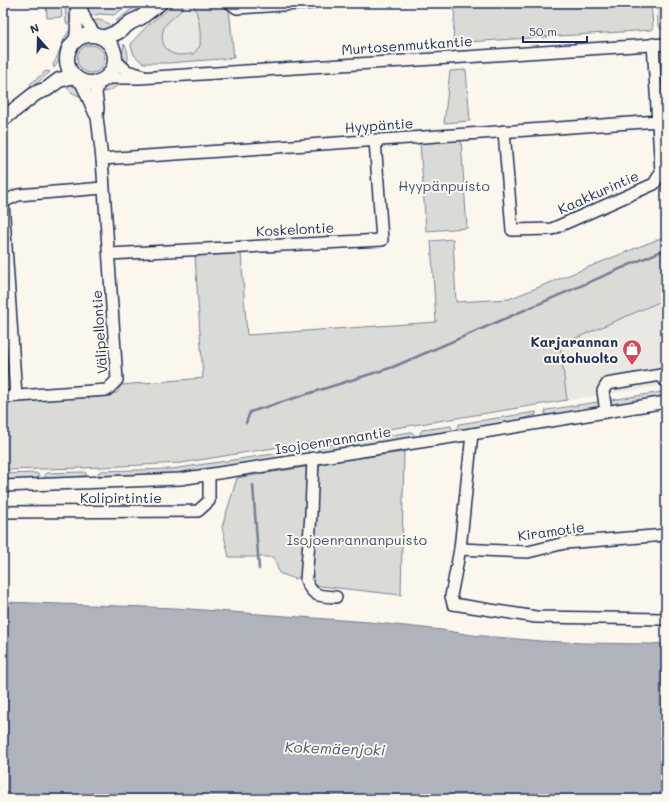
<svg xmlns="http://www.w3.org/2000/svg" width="669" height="802" viewBox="0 0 669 802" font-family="Mali,sans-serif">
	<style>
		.built { fill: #eae8e2 }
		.green { fill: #dadad7; stroke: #7a849a }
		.water { fill: #afb3bb; stroke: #747e96 }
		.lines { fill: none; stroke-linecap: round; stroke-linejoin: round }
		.stream { stroke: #747e96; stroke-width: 2.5 }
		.minor-casing { stroke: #1b2f5e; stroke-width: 14 }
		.major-casing { stroke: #1b2f5e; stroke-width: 17 }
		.minor { stroke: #fbf7ec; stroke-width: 11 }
		.major { stroke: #fbf7ec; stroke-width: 14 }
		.labels { text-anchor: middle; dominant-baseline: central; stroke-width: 4; stroke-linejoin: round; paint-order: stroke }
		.street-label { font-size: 14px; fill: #1b2f5e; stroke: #fbf7ec }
		.park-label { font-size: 14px; fill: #415176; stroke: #fbf7ec }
		.poi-label { font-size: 14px; font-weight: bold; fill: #1b2f5e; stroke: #fbf7ec; text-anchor: end }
		.water-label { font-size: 15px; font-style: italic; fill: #47577a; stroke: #fbf7ec }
	</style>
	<rect width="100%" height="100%" fill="#fbf7ec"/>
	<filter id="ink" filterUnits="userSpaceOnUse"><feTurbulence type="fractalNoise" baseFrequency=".025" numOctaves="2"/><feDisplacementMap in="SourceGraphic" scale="8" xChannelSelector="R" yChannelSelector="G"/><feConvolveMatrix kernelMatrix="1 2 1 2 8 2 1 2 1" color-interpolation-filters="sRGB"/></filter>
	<g filter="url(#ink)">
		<g class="built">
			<path d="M177 3H222L231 16 234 58 168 63 157 62 148 25Z"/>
			<path d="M664 300 666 315V385L567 400 560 345Z"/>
		</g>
		<g class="green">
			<path d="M46 3H61L62 17 47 18Z"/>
			<path d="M65 3H72L71 25 66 23Z"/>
			<path d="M84 3H131L114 15 99 14 88 17Z"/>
			<path d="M140 3H148L118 28 116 23 117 20Z"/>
			<path d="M176 3H179L183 7C179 14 173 17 167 23 159 32 161 50 174 54 179 56 188 54 193 54L200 46C201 31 199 17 193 3H224L229 9 234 58 168 63H143L134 55 131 46 132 42 148 25Z"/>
			<path d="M455 3H651L653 27 651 30 453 43Z"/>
			<path d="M657 3H666V29L662 30 658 25Z"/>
			<path d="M99 20C106 21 110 24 113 31 102 33 97 30 90 21Z"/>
			<path d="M73 28C71 36 60 62 54 68L53 65C60 54 63 33 73 28Z"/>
			<path d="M124 44C128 49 129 58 127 65L122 57Z"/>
			<circle cx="91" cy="59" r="14"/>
			<path d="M466 70 470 121 444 123 450 71Z"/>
			<path d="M46 71 50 72 32 87 30 84Z"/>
			<path d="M63 83C74 83 78 88 84 96 75 97 68 90 63 83Z"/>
			<path d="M110 83H120C114 89 109 92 101 92Z"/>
			<path d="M461 140 467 228 426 231 420 142Z"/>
			<path d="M666 236V315L664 300 560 345 567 400 181 463 81 468 3 470V401L117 393 121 385 203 378 195 256 241 253 247 335 436 322 431 241 453 239 456 302 509 299Z"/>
			<path d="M662 392 664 397 612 405 611 400Z"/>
			<path d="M597 402 599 403 600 406 597 408 554 416 545 414V411L547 410Z"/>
			<path d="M536 412V415L525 418 514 422 458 430V426L459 424Z"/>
			<path d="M451 426 453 431 421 436 420 433 422 430Z"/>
			<path d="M411 432 413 433 415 438 322 452 318 451V449L320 446Z"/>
			<path d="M307 449 310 453 307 455C245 464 182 477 119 478 112 478 105 475 98 475V473L101 471 172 469Z"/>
			<path d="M404 452 401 595 311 585 316 469 323 463Z"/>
			<path d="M305 467 309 473 304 575 295 579 279 573 274 557H229L222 527 237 478Z"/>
			<path d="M84 472 86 473V476H81L73 479 45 480V475L47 473Z"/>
			<path d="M36 473 39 475 38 481H3V474Z"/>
		</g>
		<path class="water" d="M3 602 176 608 369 622 442 630 472 635 541 641 586 643 651 644 666 643V799H3Z"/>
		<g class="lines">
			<g class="stream">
				<path d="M246 423 250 412 393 367 666 249"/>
				<path d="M253 485 259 569"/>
			</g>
			<defs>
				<g id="minor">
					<path d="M79 3 86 21 95 35"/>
					<path d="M230 3 237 8 312 3"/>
					<path d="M75 40C78 27 75 16 77 3"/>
					<path d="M115 60 127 71 141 75"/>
					<path d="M105 78H139L666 44"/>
					<path d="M80 80 95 114"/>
					<path d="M504 131 512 230 552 229 654 184 661 172 653 44"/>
					<path d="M102 159 659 121"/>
					<path d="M109 254 382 240 375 140"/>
					<path d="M16 396 3 202 18 195 103 188"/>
					<path d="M3 397 107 390 117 380 102 159 97 117 98 108 96 93 99 82"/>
					<path d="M606 412 603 391 607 384 661 375 666 382"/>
					<path d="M472 434 460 549 451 596 453 604 536 617 664 619 666 617"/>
					<path d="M313 458 311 514 306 580C312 597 320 596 336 597"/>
					<path d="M3 486 180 479 472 434 666 402"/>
					<path d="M3 512 198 511 209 501V475"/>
					<path d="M460 549 528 552 565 543 666 535"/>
				</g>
				<g id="major">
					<circle cx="91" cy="59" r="24"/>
					<path d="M103 38 118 32 131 22 140 18 160 3"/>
					<path d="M3 119 36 93 47 89 59 80 74 76"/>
				</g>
			</defs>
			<use href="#minor" class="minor-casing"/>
			<use href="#major" class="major-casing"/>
			<use href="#minor" class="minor"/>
			<use href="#major" class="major"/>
		</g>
	</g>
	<defs>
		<symbol id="shop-pin" viewBox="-11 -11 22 30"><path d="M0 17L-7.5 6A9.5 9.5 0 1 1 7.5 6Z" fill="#d1495b" stroke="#fbf7ec"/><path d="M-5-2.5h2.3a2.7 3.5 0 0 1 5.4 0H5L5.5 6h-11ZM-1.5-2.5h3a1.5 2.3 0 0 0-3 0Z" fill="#fff"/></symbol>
	</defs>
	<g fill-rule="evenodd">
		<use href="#shop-pin" x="621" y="338" width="22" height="30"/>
	</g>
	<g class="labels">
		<g class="street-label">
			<text transform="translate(407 45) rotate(-4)">Murtosenmutkantie</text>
			<text transform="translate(379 125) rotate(-4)">Hyypäntie</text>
			<text transform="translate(598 192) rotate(-24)">Kaakkurintie</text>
			<text transform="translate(295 229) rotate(-3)">Koskelontie</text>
			<text transform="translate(99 332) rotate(-94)">Välipellontie</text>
			<text transform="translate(333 440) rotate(-9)">Isojoenrannantie</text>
			<text x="121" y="497">Kolipirtintie</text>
			<text transform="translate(551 531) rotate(-8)">Kiramotie</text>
		</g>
		<g class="park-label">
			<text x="444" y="185">Hyypänpuisto</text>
			<text x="357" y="539">Isojoenrannanpuisto</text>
		</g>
		<g class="poi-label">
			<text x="618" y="341">Karjarannan<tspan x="618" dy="16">autohuolto</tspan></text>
		</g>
		<g class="water-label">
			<text transform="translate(335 748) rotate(2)">Kokemäenjoki</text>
		</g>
	</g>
	<rect width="669" height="802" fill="none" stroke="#fbf7ec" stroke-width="16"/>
	<rect x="8" y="8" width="653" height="786" fill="none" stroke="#1b2f5e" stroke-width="1.5" filter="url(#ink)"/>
	<g transform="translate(38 38) rotate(340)" stroke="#fbf7ec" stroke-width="3" paint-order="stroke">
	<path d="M0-3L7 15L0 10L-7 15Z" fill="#1b2f5e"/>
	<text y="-6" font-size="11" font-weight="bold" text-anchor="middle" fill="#1b2f5e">N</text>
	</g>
	<path d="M523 36v6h64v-6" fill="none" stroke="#1b2f5e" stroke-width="2"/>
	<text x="529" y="36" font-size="12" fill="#1b2f5e" stroke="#fbf7ec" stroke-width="3" paint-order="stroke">50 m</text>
</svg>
